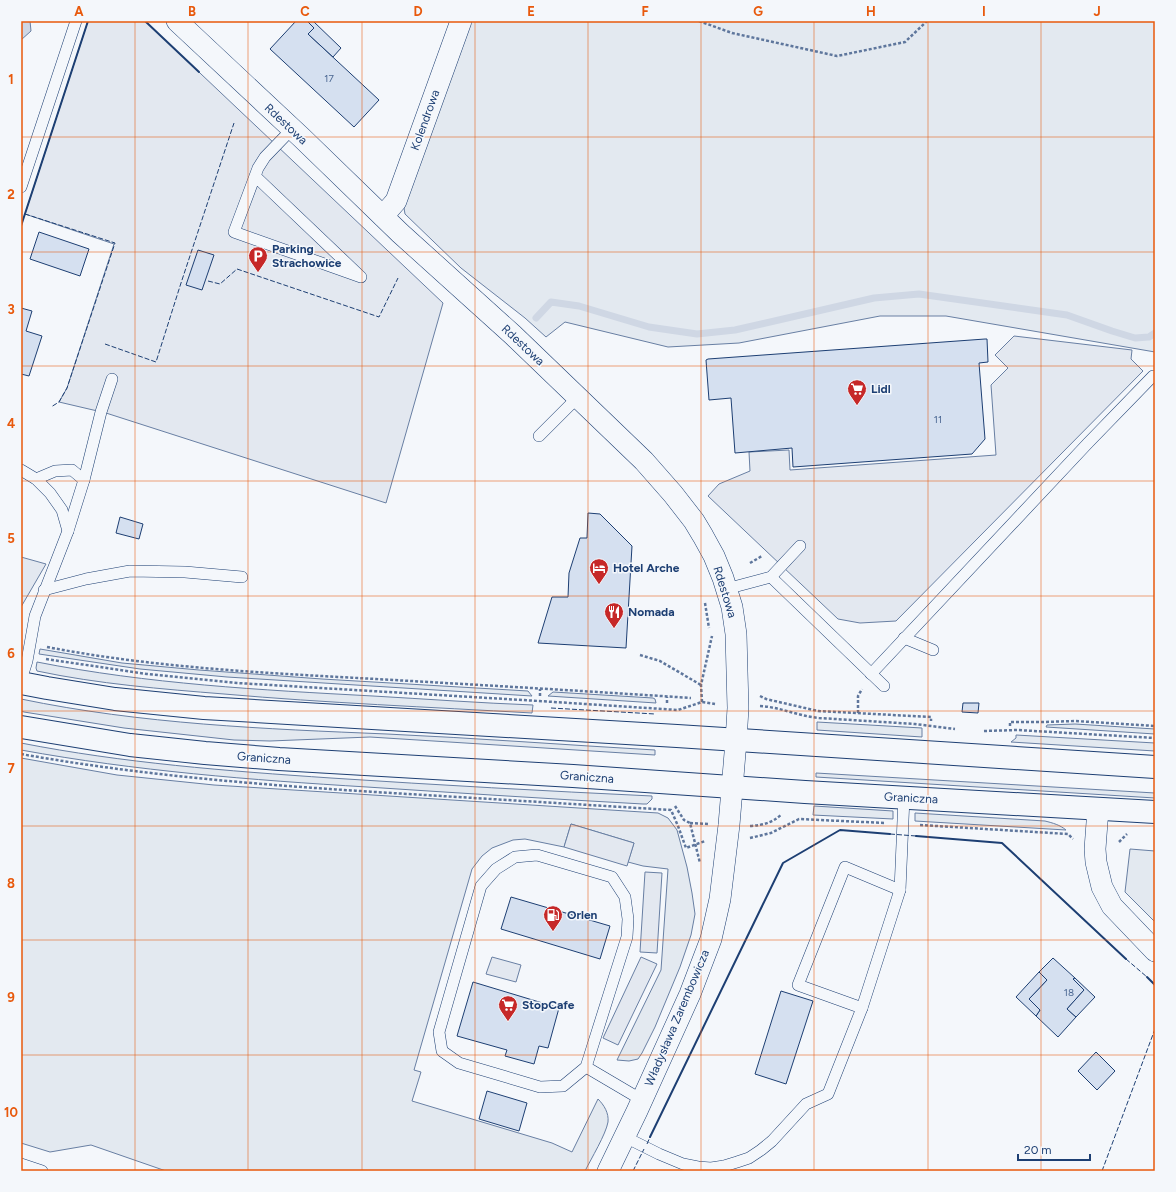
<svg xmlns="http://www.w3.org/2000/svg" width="1176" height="1192" viewBox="0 0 1176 1192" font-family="Figtree,sans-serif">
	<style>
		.green { fill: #e3e9f0; stroke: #687fa3 }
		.parking { fill: #e3e8f0; stroke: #687fa3 }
		.water { fill: #cfd7e4; stroke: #687fa3 }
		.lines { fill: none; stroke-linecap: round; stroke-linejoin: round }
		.stream { stroke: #cfd7e4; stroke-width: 7 }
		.building { fill: #d5e0f0; stroke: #1d3f73 }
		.lane-casing { stroke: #1d3f73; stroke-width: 12 }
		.street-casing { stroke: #1d3f73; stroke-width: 22 }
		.secondary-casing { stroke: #1d3f73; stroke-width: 24 }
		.path { stroke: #5e769c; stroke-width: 2.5; stroke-dasharray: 3 2; stroke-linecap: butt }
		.lane { stroke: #f4f7fb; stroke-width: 11 }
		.street { stroke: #f4f7fb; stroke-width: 21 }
		.secondary { stroke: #f4f7fb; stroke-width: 22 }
		.fence { stroke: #1d3f73; stroke-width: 1; stroke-dasharray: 5 2; stroke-linecap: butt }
		.wall { stroke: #1d3f73; stroke-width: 2 }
		.grid { fill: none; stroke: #e8590c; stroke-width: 1; stroke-opacity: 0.55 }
		.labels { text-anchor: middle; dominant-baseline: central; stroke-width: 3; stroke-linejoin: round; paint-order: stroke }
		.number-label { font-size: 10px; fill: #4b6792 }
		.street-label { font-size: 12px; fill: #1d3f73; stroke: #f4f7fb }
		.poi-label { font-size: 12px; font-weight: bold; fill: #1d3f73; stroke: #f4f7fb; text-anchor: start }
		.neatline { fill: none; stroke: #e8590c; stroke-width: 1.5 }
		.grid-label { font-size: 13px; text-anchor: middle; font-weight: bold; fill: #e8590c }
	</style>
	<rect width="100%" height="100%" fill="#f4f7fb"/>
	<g class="green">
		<path d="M470 21H1155V352L946 316H880L739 343 668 347 565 322 546 337 525 318 461 268 405 214 404 208Z"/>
		<path d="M40 649 122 663 199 670 322 679 528 691 532 696 227 677 140 669 39 654Z"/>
		<path d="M37 662C148 684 261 690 373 696 426 699 480 703 533 705L532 713C429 707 326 703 224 694 162 689 98 684 37 671L36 668Z"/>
		<path d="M553 692 653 698 655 699 656 703 548 696Z"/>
		<path d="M21 699C141 724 265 729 387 734 476 738 566 745 655 750V755L370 737 270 741 234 740 124 728 24 712 21 711Z"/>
		<path d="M817 722 922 728V737L817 730Z"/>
		<path d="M1075 724 1155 729V734L1046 727 1047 725Z"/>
		<path d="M1016 735 1155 743V751L1011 742 1016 738Z"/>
		<path d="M21 743C123 763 227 771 331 778 438 785 545 791 652 796V799L647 804H643C551 799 459 793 367 787 251 780 136 771 21 750Z"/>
		<path d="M21 758 117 775 214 785 658 813 668 818 677 830 687 867 692 893 695 914 691 935 680 967 655 1027 642 1053 638 1059 629 1061 617 1060 661 970 668 869 643 866 628 862 634 843 571 824 564 847 525 839 513 840 492 848 482 856 472 869 414 1070 421 1072 412 1101 552 1143 572 1152 598 1099C604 1105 609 1113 608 1122 606 1134 591 1159 585 1171H166L91 1145 50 1152 21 1143Z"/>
		<path d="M816 773 1155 793V798L816 777Z"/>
		<path d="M814 806 893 811V819L813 815Z"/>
		<path d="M915 813 1045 821C1053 823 1060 825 1066 830L915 821Z"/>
		<path d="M1130 849 1155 851V922L1125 892Z"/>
	</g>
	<g class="parking">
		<path d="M88 21H145L443 303 386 503 106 413 59 402 67 388 114 244 25 214Z"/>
		<path d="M1014 336 1132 350 1131 359 1143 371 896 621 860 623 838 619 708 496 719 484 750 471 749 452 789 450 790 470 996 455 991 385 1008 368 995 355Z"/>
		<path d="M21 557 46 564 21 607Z"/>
		<path d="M571 824 634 843 627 866 564 847Z"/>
		<path d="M645 872 662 873 657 953 640 952Z"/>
		<path d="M492 957 521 965 516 982 486 974Z"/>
		<path d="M641 957 657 964 618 1045 603 1038Z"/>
	</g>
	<path class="water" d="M21 21H30L31 31 21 40Z"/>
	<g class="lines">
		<path class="stream" d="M536 318 551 302 579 306 649 327 697 334 735 330 874 298 919 294 1067 315 1112 331 1135 338 1149 337 1155 333"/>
	</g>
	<g class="building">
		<path d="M296 21H307L314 28 308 34 379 100 354 127 270 49Z"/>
		<path d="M307 21H313L341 48 333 57 308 34 314 28Z"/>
		<path d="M39 232 89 249 80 276 30 259Z"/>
		<path d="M198 250 214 255 202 290 186 285Z"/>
		<path d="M21 308 32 311 26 331 42 336 29 376 21 374Z"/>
		<path d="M985 339H987L988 362 979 363 985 439 972 454 793 467 792 448 735 453 731 398 709 400 706 360 708 359Z"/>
		<path d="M588 513 600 514 632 546 626 648 538 643 552 597H568L569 573 580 538H587Z"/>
		<path d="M120 517 143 524 139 539 116 533Z"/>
		<path d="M963 703H979L978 713 962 712Z"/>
		<path d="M511 897 610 926 600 959 501 929Z"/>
		<path d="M1053 958 1075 978 1073 979 1084 990 1067 1009 1076 1017 1058 1037 1036 1016 1040 1010 1029 999 1047 980 1039 972Z"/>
		<path d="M1039 972 1047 980 1029 999 1040 1010 1036 1016 1016 997Z"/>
		<path d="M1075 978 1095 997 1076 1017 1067 1009 1084 990 1073 979Z"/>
		<path d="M473 982 559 1008 548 1048 539 1046 534 1064 505 1056 507 1050 457 1036Z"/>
		<path d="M781 991 813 1001 786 1084 755 1074Z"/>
		<path d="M1096 1052 1115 1071 1097 1090 1078 1071Z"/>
		<path d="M487 1091 527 1103 519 1131 479 1119Z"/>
	</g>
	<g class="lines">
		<defs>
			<g id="lane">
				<path d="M255 176 361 277 234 232 258 168 265 157 292 129"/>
				<path d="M21 187 76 21"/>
				<path d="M539 436 578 397"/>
				<path d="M21 470 36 479 50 493 62 510 68 531"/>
				<path d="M36 479 55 471 72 470 84 480"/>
				<path d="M771 577 884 686"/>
				<path d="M726 589 771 577 800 546"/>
				<path d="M44 590 86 579 130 571 185 572 242 577"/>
				<path d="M904 638 933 650"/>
				<path d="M871 674 1088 443 1153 376"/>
				<path d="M21 680 27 661 35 616 68 531 84 480 101 412 112 379"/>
				<path d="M537 855 612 877 625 897 628 919 627 937 586 1067 563 1086 540 1087 459 1063 442 1051 439 1032 481 886 496 869 515 857Z"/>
				<path d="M862 1008 798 985 845 867 900 890"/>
				<path d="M586 1067 642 1100"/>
				<path d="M625 1137 659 1154 683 1164 698 1167 711 1168 724 1166 737 1162 749 1158 761 1150 772 1141 806 1104 828 1094 862 1008 900 890 904 797"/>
				<path d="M21 1164 42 1171"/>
			</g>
			<g id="street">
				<path d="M177 21 302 138 400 233 513 335 644 461 673 494 694 521 703 536 714 556 723 578 732 607 736 634 738 708 736 741 729 825 720 899 711 939 690 994 637 1111 608 1171"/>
				<path d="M383 216 396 201 461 21"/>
				<path d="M1098 809 1095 849 1096 862 1102 887 1112 906 1155 951"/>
			</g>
			<g id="secondary">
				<path d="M21 683 47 688 115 699 204 708 677 736 1155 767"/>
				<path d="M21 727 130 745 205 753 279 759 573 776 805 792 1155 812"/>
			</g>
		</defs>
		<use href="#lane" class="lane-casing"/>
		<use href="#street" class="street-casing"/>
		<use href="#secondary" class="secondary-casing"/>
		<g class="path">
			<path d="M699 21 732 33 837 56 905 42 927 21"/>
			<path d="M750 563 762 556"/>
			<path d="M705 603 709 628"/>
			<path d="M47 647C156 668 266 673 376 679 481 685 586 691 691 698"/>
			<path d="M640 655 660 661 701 685"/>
			<path d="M46 659 147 674 237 683 539 701 678 710 702 702 715 704"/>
			<path d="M540 696V689"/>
			<path d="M760 696 766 699 818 711 931 717V721"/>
			<path d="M702 702 701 685 712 636"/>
			<path d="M667 703V697"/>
			<path d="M760 706C780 707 798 716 819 718L915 724 955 729"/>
			<path d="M858 713V696L862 689"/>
			<path d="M1010 726V722H1043L1075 721 1155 726"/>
			<path d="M984 731 1017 730 1155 738"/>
			<path d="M21 754C155 778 290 787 425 795 507 800 589 805 671 810L678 826 686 848 705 841"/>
			<path d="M675 806 684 820 690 823 700 863"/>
			<path d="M690 823 708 824"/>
			<path d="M920 825 1068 834 1073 839"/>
			<path d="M750 826C764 825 772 823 782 814"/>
			<path d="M750 838 771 833 799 819 885 823"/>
			<path d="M1119 842 1127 834"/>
		</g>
		<use href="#lane" class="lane"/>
		<use href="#street" class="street"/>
		<use href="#secondary" class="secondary"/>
		<g class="fence">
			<path d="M25 214 115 243 67 388 59 402 51 407"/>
			<path d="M208 281 220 284 237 269 379 317 398 278"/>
			<path d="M105 344 156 362 181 283 234 123"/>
			<path d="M551 708 655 714"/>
			<path d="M890 834 916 836"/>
			<path d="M1126 959 1147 977"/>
			<path d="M647 1144 650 1137"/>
			<path d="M633 1171 644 1149"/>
			<path d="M1102 1171 1155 1029"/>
		</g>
		<g class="wall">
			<path d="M145 21 199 72"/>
			<path d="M21 226 88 21"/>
			<path d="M916 836 1002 843 1126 959"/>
			<path d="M1147 977 1155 985"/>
			<path d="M650 1137 783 863 840 830 890 834"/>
		</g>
	</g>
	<path class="grid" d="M135 21V1171M248 21V1171M362 21V1171M475 21V1171M588 21V1171M701 21V1171M814 21V1171M928 21V1171M1041 21V1171M21 137H1155M21 252H1155M21 366H1155M21 481H1155M21 596H1155M21 711H1155M21 826H1155M21 940H1155M21 1055H1155"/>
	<defs>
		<symbol id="parking-pin" viewBox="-11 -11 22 30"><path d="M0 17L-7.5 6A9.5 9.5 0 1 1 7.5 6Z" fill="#c62828" stroke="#f4f7fb"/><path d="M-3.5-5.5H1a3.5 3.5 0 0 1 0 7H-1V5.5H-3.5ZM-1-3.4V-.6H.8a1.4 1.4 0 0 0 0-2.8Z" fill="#fff"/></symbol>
		<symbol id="supermarket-pin" viewBox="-11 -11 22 30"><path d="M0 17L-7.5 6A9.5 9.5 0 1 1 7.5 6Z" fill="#c62828" stroke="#f4f7fb"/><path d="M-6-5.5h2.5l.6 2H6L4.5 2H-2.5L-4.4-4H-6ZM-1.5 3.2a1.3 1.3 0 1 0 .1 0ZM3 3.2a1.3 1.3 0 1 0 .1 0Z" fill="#fff"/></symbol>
		<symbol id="hotel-pin" viewBox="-11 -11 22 30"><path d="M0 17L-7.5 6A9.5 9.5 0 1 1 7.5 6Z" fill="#c62828" stroke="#f4f7fb"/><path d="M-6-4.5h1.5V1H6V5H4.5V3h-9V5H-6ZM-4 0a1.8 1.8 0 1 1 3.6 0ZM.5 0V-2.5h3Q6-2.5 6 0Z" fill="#fff"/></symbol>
		<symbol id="restaurant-pin" viewBox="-11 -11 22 30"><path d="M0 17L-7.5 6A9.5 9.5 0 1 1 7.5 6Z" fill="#c62828" stroke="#f4f7fb"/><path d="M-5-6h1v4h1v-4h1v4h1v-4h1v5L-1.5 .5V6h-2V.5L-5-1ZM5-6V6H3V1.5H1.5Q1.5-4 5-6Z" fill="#fff"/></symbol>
		<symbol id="fuel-pin" viewBox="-11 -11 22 30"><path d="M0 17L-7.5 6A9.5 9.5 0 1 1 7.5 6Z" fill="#c62828" stroke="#f4f7fb"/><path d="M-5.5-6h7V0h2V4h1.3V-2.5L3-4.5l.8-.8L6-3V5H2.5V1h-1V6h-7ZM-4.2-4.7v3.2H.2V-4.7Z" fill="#fff"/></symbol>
	</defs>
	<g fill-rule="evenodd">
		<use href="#parking-pin" x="247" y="245" width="22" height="30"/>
		<use href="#supermarket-pin" x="846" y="378" width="22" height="30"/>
		<use href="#hotel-pin" x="588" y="557" width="22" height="30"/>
		<use href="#restaurant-pin" x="603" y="601" width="22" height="30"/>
		<use href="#fuel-pin" x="542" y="904" width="22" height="30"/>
		<use href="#supermarket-pin" x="497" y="994" width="22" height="30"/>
	</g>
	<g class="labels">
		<g class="number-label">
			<text x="329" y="78">17</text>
			<text x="938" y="419">11</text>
			<text x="1069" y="992">18</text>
		</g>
		<g class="street-label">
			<text transform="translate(425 120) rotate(-70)">Kolendrowa</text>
			<text transform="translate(286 124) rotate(43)">Rdestowa</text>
			<text transform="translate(523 345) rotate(43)">Rdestowa</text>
			<text transform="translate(725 592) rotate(73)">Rdestowa</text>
			<text transform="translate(264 758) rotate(4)">Graniczna</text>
			<text transform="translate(587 777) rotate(4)">Graniczna</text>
			<text transform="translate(911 798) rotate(3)">Graniczna</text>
			<text transform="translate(677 1018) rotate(-67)">Władysława Zarembowicza</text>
		</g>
		<g class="poi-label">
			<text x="272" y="249">Parking<tspan x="272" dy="14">Strachowice</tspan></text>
			<text x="871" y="389">Lidl</text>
			<text x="613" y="568">Hotel Arche</text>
			<text x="628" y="612">Nomada</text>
			<text x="567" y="915">Orlen</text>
			<text x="522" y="1005">StopCafe</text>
		</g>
	</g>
	<rect width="1176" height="1192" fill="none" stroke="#f4f7fb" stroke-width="44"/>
	<path d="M1018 1154v6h72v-6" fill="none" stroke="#1d3f73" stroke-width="2"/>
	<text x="1024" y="1154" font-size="12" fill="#1d3f73" stroke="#f4f7fb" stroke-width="3" paint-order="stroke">20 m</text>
	<rect x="22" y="22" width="1132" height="1148" class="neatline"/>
	<g class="grid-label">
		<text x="79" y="16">A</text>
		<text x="192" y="16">B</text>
		<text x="305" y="16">C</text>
		<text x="418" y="16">D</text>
		<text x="531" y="16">E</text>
		<text x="645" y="16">F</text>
		<text x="758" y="16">G</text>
		<text x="871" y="16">H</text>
		<text x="984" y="16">I</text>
		<text x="1097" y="16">J</text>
		<text x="11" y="84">1</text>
		<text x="11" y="199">2</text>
		<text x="11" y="314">3</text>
		<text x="11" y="428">4</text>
		<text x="11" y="543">5</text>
		<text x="11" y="658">6</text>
		<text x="11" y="773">7</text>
		<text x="11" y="888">8</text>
		<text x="11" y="1002">9</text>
		<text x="11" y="1117">10</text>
	</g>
</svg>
